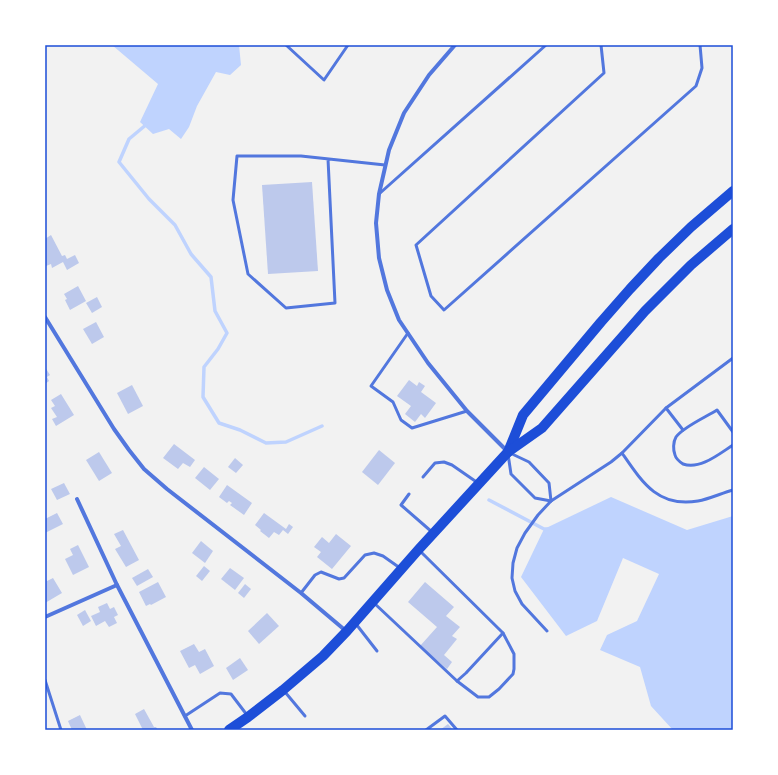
<svg xmlns="http://www.w3.org/2000/svg" width="778" height="775" viewBox="0 0 778 775" font-family="'Golos Text',sans-serif">
	<style>
		.water { fill: #bfd3fe }
		.lines { fill: none; stroke-linecap: round; stroke-linejoin: round }
		.stream { stroke: #bfd3fe; stroke-width: 3.5 }
		.building { fill: #bdc9ec }
		.service { stroke: #5277de; stroke-width: 3 }
		.minor { stroke: #5277de; stroke-width: 4 }
		.primary { stroke: #1d4ed8; stroke-width: 10 }
		.neatline { fill: none; stroke: #1d4ed8; stroke-width: 1.5 }
	</style>
	<rect width="100%" height="100%" fill="#f2f2f2"/>
	<g class="water">
		<path d="M112 45H239L241 65 230 75 216 72 197 106 189 127 181 139 169 129 153 134 140 122 158 84Z"/>
		<path d="M611 497 687 530 733 516V730H673L651 706 640 667 600 650 607 635 637 621 659 574 623 558 597 621 566 636 521 577 544 529Z"/>
	</g>
	<g class="lines">
		<g class="stream">
			<path d="M147 124 129 139 119 162 149 199 175 225 191 254 211 277 215 311 227 333 218 349 204 367 203 397 219 423 240 430 266 443 286 442 322 426"/>
			<path d="M489 500 544 529H548"/>
		</g>
	</g>
	<g class="building">
		<path d="M312 182 318 271 268 274 262 185Z"/>
		<path d="M51 235 62 256 65 255 67 259 75 255 79 263 67 270 63 262 52 268 51 264 46 266 45 264V239Z"/>
		<path d="M78 286 86 301 70 310 65 300 67 299 64 294Z"/>
		<path d="M97 297 102 307 92 313 86 303Z"/>
		<path d="M96 322 104 337 92 344 83 329Z"/>
		<path d="M45 367 50 375 47 377 49 381 45 384Z"/>
		<path d="M409 380 417 386 419 382 425 386 421 392 436 403 425 418 421 414 415 422 405 414 411 406 397 396Z"/>
		<path d="M132 385 143 406 128 414 117 393Z"/>
		<path d="M61 394 74 415 56 426 52 419 57 417 51 408 55 406 51 400Z"/>
		<path d="M174 444 195 460 190 467 183 463 178 469 163 458Z"/>
		<path d="M379 450 395 463 378 485 362 472Z"/>
		<path d="M99 452 112 473 99 481 86 460Z"/>
		<path d="M235 458 243 465 236 473 228 467Z"/>
		<path d="M204 467 219 479 210 490 195 478Z"/>
		<path d="M64 483 70 494 57 500 51 489Z"/>
		<path d="M227 485 252 503 244 515 230 505 232 503 229 501 227 503 219 497Z"/>
		<path d="M57 513 63 524 45 533V519Z"/>
		<path d="M264 513 286 529 289 524 293 527 288 534 283 530 279 535 274 532 269 538 260 531 261 530 255 525Z"/>
		<path d="M123 530 139 560 126 567 115 549 121 546 114 534Z"/>
		<path d="M336 534 351 546 332 569 317 557 321 552 314 547 322 537 329 543Z"/>
		<path d="M201 541 213 551 205 563 192 553Z"/>
		<path d="M78 545 89 567 73 575 65 559 73 555 70 549Z"/>
		<path d="M204 566 210 571 202 581 196 576Z"/>
		<path d="M230 568 244 578 235 590 221 579Z"/>
		<path d="M148 569 153 577 137 586 132 578Z"/>
		<path d="M45 578 47 581 53 578 62 593 45 603Z"/>
		<path d="M158 582 166 597 151 605 150 604 146 606 139 592Z"/>
		<path d="M425 582 454 607 446 616 460 627 452 636 457 639 444 655 452 662 447 669 420 646 437 627 408 602Z"/>
		<path d="M245 584 251 589 244 598 238 593Z"/>
		<path d="M107 603 110 609 114 607 118 615 114 617 117 623 109 627 105 621 96 626 91 616 100 612 98 607Z"/>
		<path d="M85 610 91 621 83 626 77 615Z"/>
		<path d="M267 613 279 626 259 644 248 631Z"/>
		<path d="M194 644 199 652 205 649 214 666 200 674 195 665 189 668 180 651Z"/>
		<path d="M240 658 248 670 233 680 226 668Z"/>
		<path d="M144 709 154 727H156L158 730H143L135 714Z"/>
		<path d="M80 715 87 730H72L68 721Z"/>
		<path d="M448 724 453 730H440Z"/>
	</g>
	<g class="lines">
		<g class="service">
			<path d="M286 45 324 80 348 45"/>
			<path d="M601 45 604 73 416 245 431 296 444 310 696 86 702 68 700 45"/>
			<path d="M328 159 335 303 286 308 248 274 233 200 237 156H301L385 165"/>
			<path d="M379 194 546 45"/>
			<path d="M408 333 371 386 393 402 401 420 412 428 467 411"/>
			<path d="M666 408 683 430"/>
			<path d="M733 432 717 410C706 417 683 427 676 437 673 442 673 450 675 455 676 459 680 462 683 464 700 470 719 454 733 445"/>
			<path d="M510 453 529 462 549 483 551 501"/>
			<path d="M622 453C642 482 658 508 698 501 709 499 722 493 733 490"/>
			<path d="M508 454 511 474 535 498 551 501"/>
			<path d="M423 477 435 463 444 462 452 465 478 483"/>
			<path d="M409 494 401 505 432 532"/>
			<path d="M301 593 315 575 321 572 339 579 344 578 365 555 374 553 383 556 400 568"/>
			<path d="M374 603 457 681 478 697H489L499 689 513 674 514 669V654L503 633 420 551"/>
			<path d="M356 624 377 651"/>
			<path d="M547 631 522 604 515 591 512 578 513 563 517 548 525 533 538 515 551 501 611 462 622 453 666 408 733 358"/>
			<path d="M45 680 61 730"/>
			<path d="M457 681 466 673 503 633"/>
			<path d="M285 692 305 716"/>
			<path d="M185 716 220 693 231 694 247 715"/>
			<path d="M426 730 445 716 457 730"/>
		</g>
		<g class="minor">
			<path d="M455 45 429 75 404 113 389 150 379 194 376 223 379 258 387 290 399 320 428 363 467 411 508 452"/>
			<path d="M45 317 114 429 129 450 144 469 167 489 301 593 346 631"/>
			<path d="M77 499 117 585 192 730"/>
			<path d="M45 617 117 585"/>
		</g>
		<g class="primary">
			<path d="M508 452 523 415 601 322 630 289 659 258 691 227 733 191"/>
			<path d="M229 730 248 717 283 690 323 656 347 631 419 549 508 452 542 428 645 311 691 265 733 229"/>
		</g>
	</g>
	<rect width="778" height="775" fill="none" stroke="#ffffff" stroke-width="92"/>
	<rect x="46" y="46" width="686" height="683" class="neatline"/>
</svg>
